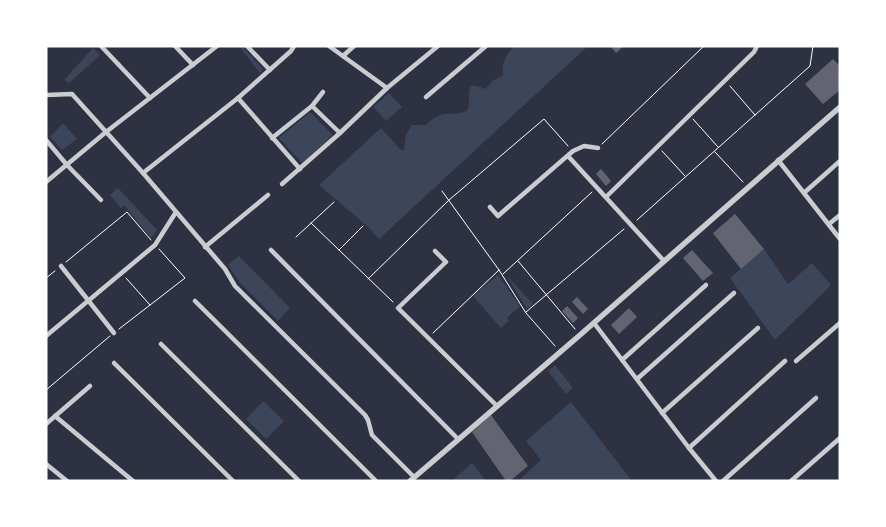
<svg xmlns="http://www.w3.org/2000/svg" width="886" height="527" viewBox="0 0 886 527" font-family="'Titillium Web',sans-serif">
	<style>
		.green { fill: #3c4559 }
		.building { fill: #626471 }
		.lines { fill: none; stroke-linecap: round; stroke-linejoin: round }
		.path { stroke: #fff; stroke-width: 1 }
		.minor { stroke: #caccd0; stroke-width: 4.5 }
		.tertiary { stroke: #caccd0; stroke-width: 5.5 }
	</style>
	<rect width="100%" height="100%" fill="#2d3142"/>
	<g class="green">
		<path d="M239 46H242L263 69 260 73Z"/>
		<path d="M515 46H588L379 239 368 227 319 185 381 128 401 150H404L406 135 412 125H426C444 107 448 118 467 111 471 103 467 95 471 86H477L486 89 492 81 503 75C501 64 506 53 515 46Z"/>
		<path d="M93 48 100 55 69 83 64 80Z"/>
		<path d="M389 93 402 107 386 121 373 107Z"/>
		<path d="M310 112 333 135 302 163 279 138Z"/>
		<path d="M63 123 77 139 62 150 50 137Z"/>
		<path d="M118 188 157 230 151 238 124 205 121 208 110 195Z"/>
		<path d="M764 249 788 284 812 263 831 285 775 340 730 278Z"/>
		<path d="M239 256 290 308 278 321 240 283 228 265Z"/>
		<path d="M498 275 520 306 507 318 509 320 501 328 473 296Z"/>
		<path d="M507 276 533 304 527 309Z"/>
		<path d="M555 365 573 388 566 394 548 371Z"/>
		<path d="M263 401 284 421 266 439 246 419Z"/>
		<path d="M571 402 632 481H518L541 460 526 441Z"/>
		<path d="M472 463 486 481H452Z"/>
	</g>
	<g class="building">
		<path d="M610 46H624L616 53Z"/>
		<path d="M833 59 840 66V90L823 104 805 84Z"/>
		<path d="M601 169 611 181 606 186 596 174Z"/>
		<path d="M735 214 764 249 741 269 713 233Z"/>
		<path d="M692 250 713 273 703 281 683 258Z"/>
		<path d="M577 297 588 309 583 314 572 302Z"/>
		<path d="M567 306 578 318 573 323 562 311Z"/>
		<path d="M629 308 637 317 619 334 611 325Z"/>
		<path d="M491 415 528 466 510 481H506L472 432Z"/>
	</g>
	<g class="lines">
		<g class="path">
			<path d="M730 86 755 115"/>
			<path d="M693 119 718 147"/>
			<path d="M602 144 704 46"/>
			<path d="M662 151 685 176"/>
			<path d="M715 152 743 182"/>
			<path d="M442 191 499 270 526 313 555 346"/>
			<path d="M637 220 810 66 813 46"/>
			<path d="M311 223 393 302"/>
			<path d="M296 237 334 202"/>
			<path d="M339 250 363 226"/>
			<path d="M518 261 575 329"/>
			<path d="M66 262 127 212 151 240"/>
			<path d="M503 274 592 192"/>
			<path d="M46 278 55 271"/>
			<path d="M126 278 150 305"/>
			<path d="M368 279 449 200 544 119 568 146"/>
			<path d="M526 312 624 229"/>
			<path d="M119 329 185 278 159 249"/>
			<path d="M433 333 499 270"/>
			<path d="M46 390 110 336"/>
		</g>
		<g class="minor">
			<path d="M101 46 150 98"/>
			<path d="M175 46 193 65"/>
			<path d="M247 46 270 70"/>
			<path d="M329 46 387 88"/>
			<path d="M343 56 354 46"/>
			<path d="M46 95 72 94 143 173 225 269 235 286 365 415 368 420 372 435 414 477"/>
			<path d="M426 97 486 46"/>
			<path d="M238 98 300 169"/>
			<path d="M312 106 340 133"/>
			<path d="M272 138 312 106 323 92"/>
			<path d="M46 140 67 165 101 200"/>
			<path d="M568 156 664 261"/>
			<path d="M778 160 840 239"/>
			<path d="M143 173 238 98 291 51 294 46"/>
			<path d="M46 182 106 132 217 46"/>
			<path d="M282 184 340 133 387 88 438 46"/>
			<path d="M805 192 840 161"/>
			<path d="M606 197 754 52 757 46"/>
			<path d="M490 207 498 216 573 151 584 146 598 148"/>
			<path d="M829 224 840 215"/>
			<path d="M205 247 268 195"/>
			<path d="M271 250 458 439"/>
			<path d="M435 251 446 262 398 308 497 406"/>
			<path d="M61 266 114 333"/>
			<path d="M195 301 376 481"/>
			<path d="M594 323 689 448 716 481"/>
			<path d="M46 336 155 245 176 212"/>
			<path d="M161 344 299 481"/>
			<path d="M622 360 706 285"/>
			<path d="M796 361 840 323"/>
			<path d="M114 363 233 481"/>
			<path d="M637 379 734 293"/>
			<path d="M662 413 758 328"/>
			<path d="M55 416 133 481"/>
			<path d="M46 424 90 386"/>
			<path d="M689 448 785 361"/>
			<path d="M46 464 67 481"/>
			<path d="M723 481 816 398"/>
			<path d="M791 481 840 438"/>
		</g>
		<path class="tertiary" d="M410 481 580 335 840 107"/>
	</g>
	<rect width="886" height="527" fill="none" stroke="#ffffff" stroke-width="95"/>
</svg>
